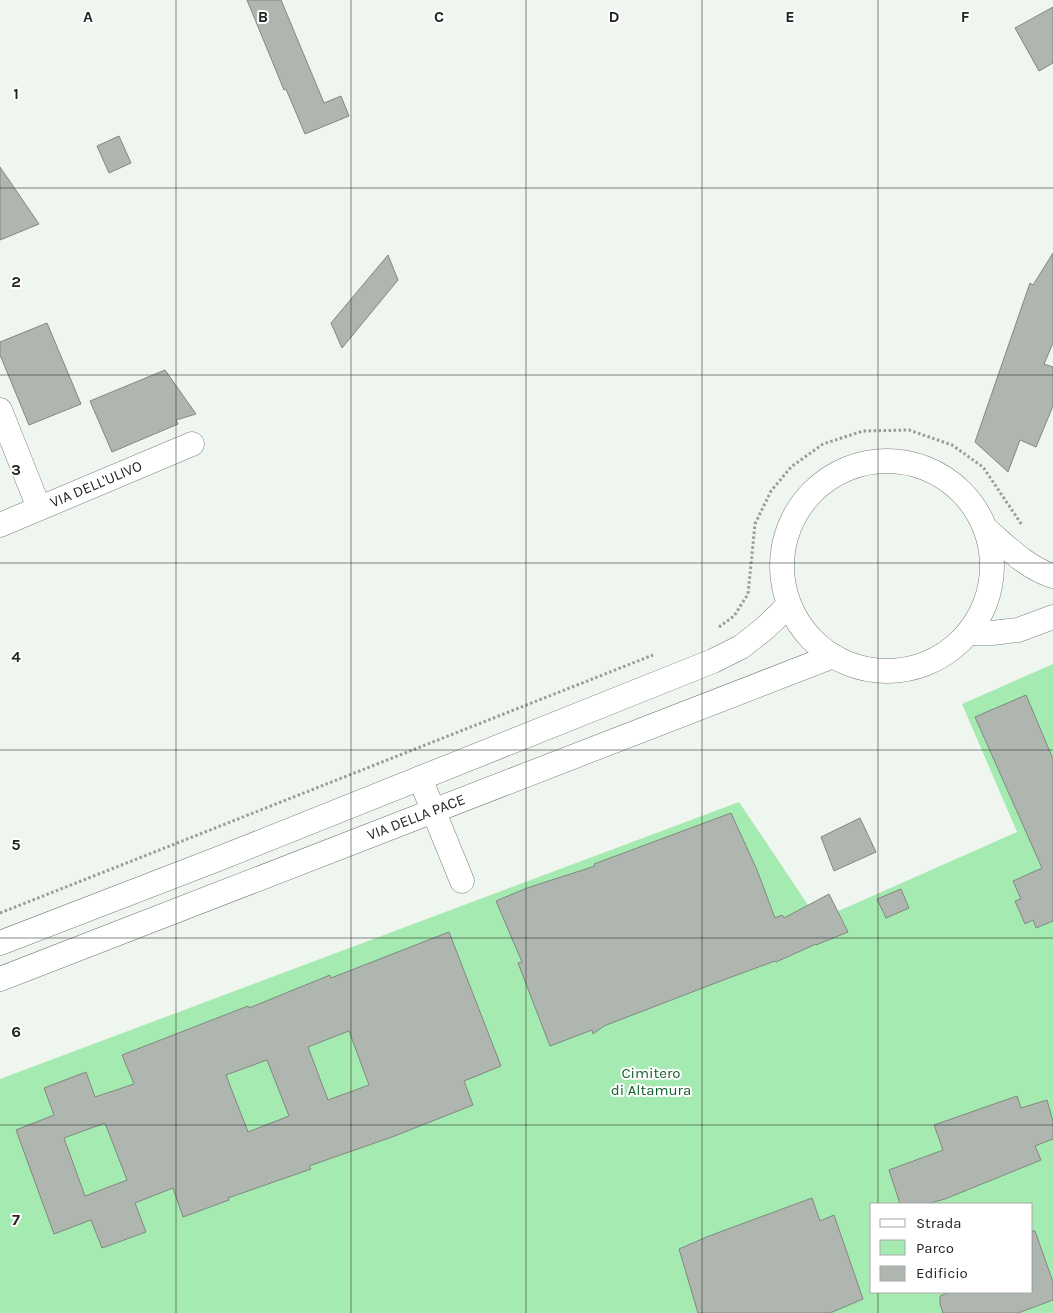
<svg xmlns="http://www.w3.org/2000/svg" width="1053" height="1313" viewBox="0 0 1053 1313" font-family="Karla,sans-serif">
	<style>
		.green { fill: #a5ebb1; fill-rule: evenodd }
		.building { fill: #afb6b0; stroke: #818781; fill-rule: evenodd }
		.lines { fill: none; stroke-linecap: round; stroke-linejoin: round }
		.street-casing { stroke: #797f7a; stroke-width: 25 }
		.path { stroke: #989d99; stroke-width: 3; stroke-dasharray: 2.5 2.5; stroke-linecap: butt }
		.street { stroke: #fff; stroke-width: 24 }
		.grid { fill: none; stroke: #232523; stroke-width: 1; stroke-opacity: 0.55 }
		.labels { text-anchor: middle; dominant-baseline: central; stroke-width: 4; stroke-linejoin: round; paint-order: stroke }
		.street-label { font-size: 15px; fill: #232523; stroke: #fff }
		.park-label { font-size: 15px; fill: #0f602b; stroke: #fff }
		.grid-label { font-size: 16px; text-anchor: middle; font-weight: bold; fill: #232523; stroke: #fff; stroke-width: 4; stroke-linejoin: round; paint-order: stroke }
	</style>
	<rect width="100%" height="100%" fill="#eff6f0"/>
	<path class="green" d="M1053 664V1313H0V1079L739 802 818 920 1017 832 962 704ZM872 1204H1032V1292H872Z"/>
	<g class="building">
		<path d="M247 0H281L324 103 341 96 349 116 305 134 286 89 284 90Z"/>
		<path d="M1053 7V63L1039 71 1015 28Z"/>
		<path d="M119 136 131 163 109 173 97 146Z"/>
		<path d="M0 167 39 224 0 240Z"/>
		<path d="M1053 253V343L1044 364 1053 367V406L1036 447 1020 440 1008 472 975 442 1030 283 1033 285Z"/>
		<path d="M388 255 398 280 342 348 331 323Z"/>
		<path d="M47 323 81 404 29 425 0 355V342Z"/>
		<path d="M165 370 196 414 176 420 178 424 112 452 90 401Z"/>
		<path d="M1026 695 1053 759V921L1036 928 1033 920 1025 924 1015 901 1021 899 1013 881 1042 868 975 717Z"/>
		<path d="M731 813 757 870 775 918 782 915 784 918 829 894 848 932 816 945V944L776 962 775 961 726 979 604 1026 593 1034 592 1030 550 1046 518 963 522 962 496 901 527 888 595 866 594 864Z"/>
		<path d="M860 818 876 852 834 871 821 837Z"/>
		<path d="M901 889 909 908 886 918 877 899Z"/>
		<path d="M449 932 501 1066 464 1081 473 1105 392 1137 309 1166 311 1169 228 1198 229 1200 183 1217 173 1188 135 1203 146 1232 102 1248 91 1220 54 1234 16 1130 54 1115 44 1088 86 1072 95 1097 134 1084 122 1055 248 1006 249 1008 330 975 331 978ZM349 1031 369 1085 328 1100 308 1047ZM267 1060 289 1116 248 1132 226 1075ZM105 1123 127 1180 85 1196 64 1138Z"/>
		<path d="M1017 1096 1021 1108 1047 1100 1053 1121V1139L1035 1146 1041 1160 945 1199 927 1204H900L889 1170 943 1150 934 1125Z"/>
		<path d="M812 1198 820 1221 834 1215 863 1299 830 1313H698L679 1249 709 1236Z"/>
		<path d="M1032 1231H1035L1053 1282V1300L1018 1313H943L940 1304V1296L950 1292H1032Z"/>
	</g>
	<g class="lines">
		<defs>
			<g id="street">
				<path d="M0 410 39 508"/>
				<circle cx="887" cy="566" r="105"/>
				<path d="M0 525 192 444"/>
				<path d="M987 530C1007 547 1027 568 1053 576"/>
				<path d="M969 633H992L1018 630 1053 617"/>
				<path d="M420 778 462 881"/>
				<path d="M0 943 223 857 713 661 741 647 764 629 789 605"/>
				<path d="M0 979 833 656"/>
			</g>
		</defs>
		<use href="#street" class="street-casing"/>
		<g class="path">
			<path d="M719 627 734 616 748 594 755 524 771 491 791 467 823 444 863 431 909 430 952 445 983 467 1022 525"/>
			<path d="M0 913 653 655"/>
		</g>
		<use href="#street" class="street"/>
	</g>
	<path class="grid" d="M176 0V1313M351 0V1313M526 0V1313M702 0V1313M878 0V1204M0 188H1053M0 375H1053M0 563H1053M0 750H1053M0 938H1053M0 1125H1053M878 1292V1313"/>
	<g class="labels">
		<g class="street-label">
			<text transform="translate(96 484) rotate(-23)">VIA DELL'ULIVO</text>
			<text transform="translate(416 817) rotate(-21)">VIA DELLA PACE</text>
		</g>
		<g class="park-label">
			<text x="651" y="1073">Cimitero<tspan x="651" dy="17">di Altamura</tspan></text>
		</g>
	</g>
	<g class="grid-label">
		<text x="88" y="22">A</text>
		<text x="263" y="22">B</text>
		<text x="439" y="22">C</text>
		<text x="614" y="22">D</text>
		<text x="790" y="22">E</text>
		<text x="965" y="22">F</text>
		<text x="16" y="99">1</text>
		<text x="16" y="287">2</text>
		<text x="16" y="475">3</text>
		<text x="16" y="662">4</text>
		<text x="16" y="850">5</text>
		<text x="16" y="1037">6</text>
		<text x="16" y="1225">7</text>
	</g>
	<rect x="870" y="1203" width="162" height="90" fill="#ffffff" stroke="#a7a8a7"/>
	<rect x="880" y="1219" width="25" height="8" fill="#ffffff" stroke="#a7a8a7"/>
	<text x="916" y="1228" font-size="15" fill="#232523">Strada</text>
	<rect x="880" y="1240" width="25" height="15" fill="#a5ebb1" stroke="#a7a8a7"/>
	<text x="916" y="1253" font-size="15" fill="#232523">Parco</text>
	<rect x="880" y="1266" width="25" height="15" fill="#afb6b0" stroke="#a7a8a7"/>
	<text x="916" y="1278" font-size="15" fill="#232523">Edificio</text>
</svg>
